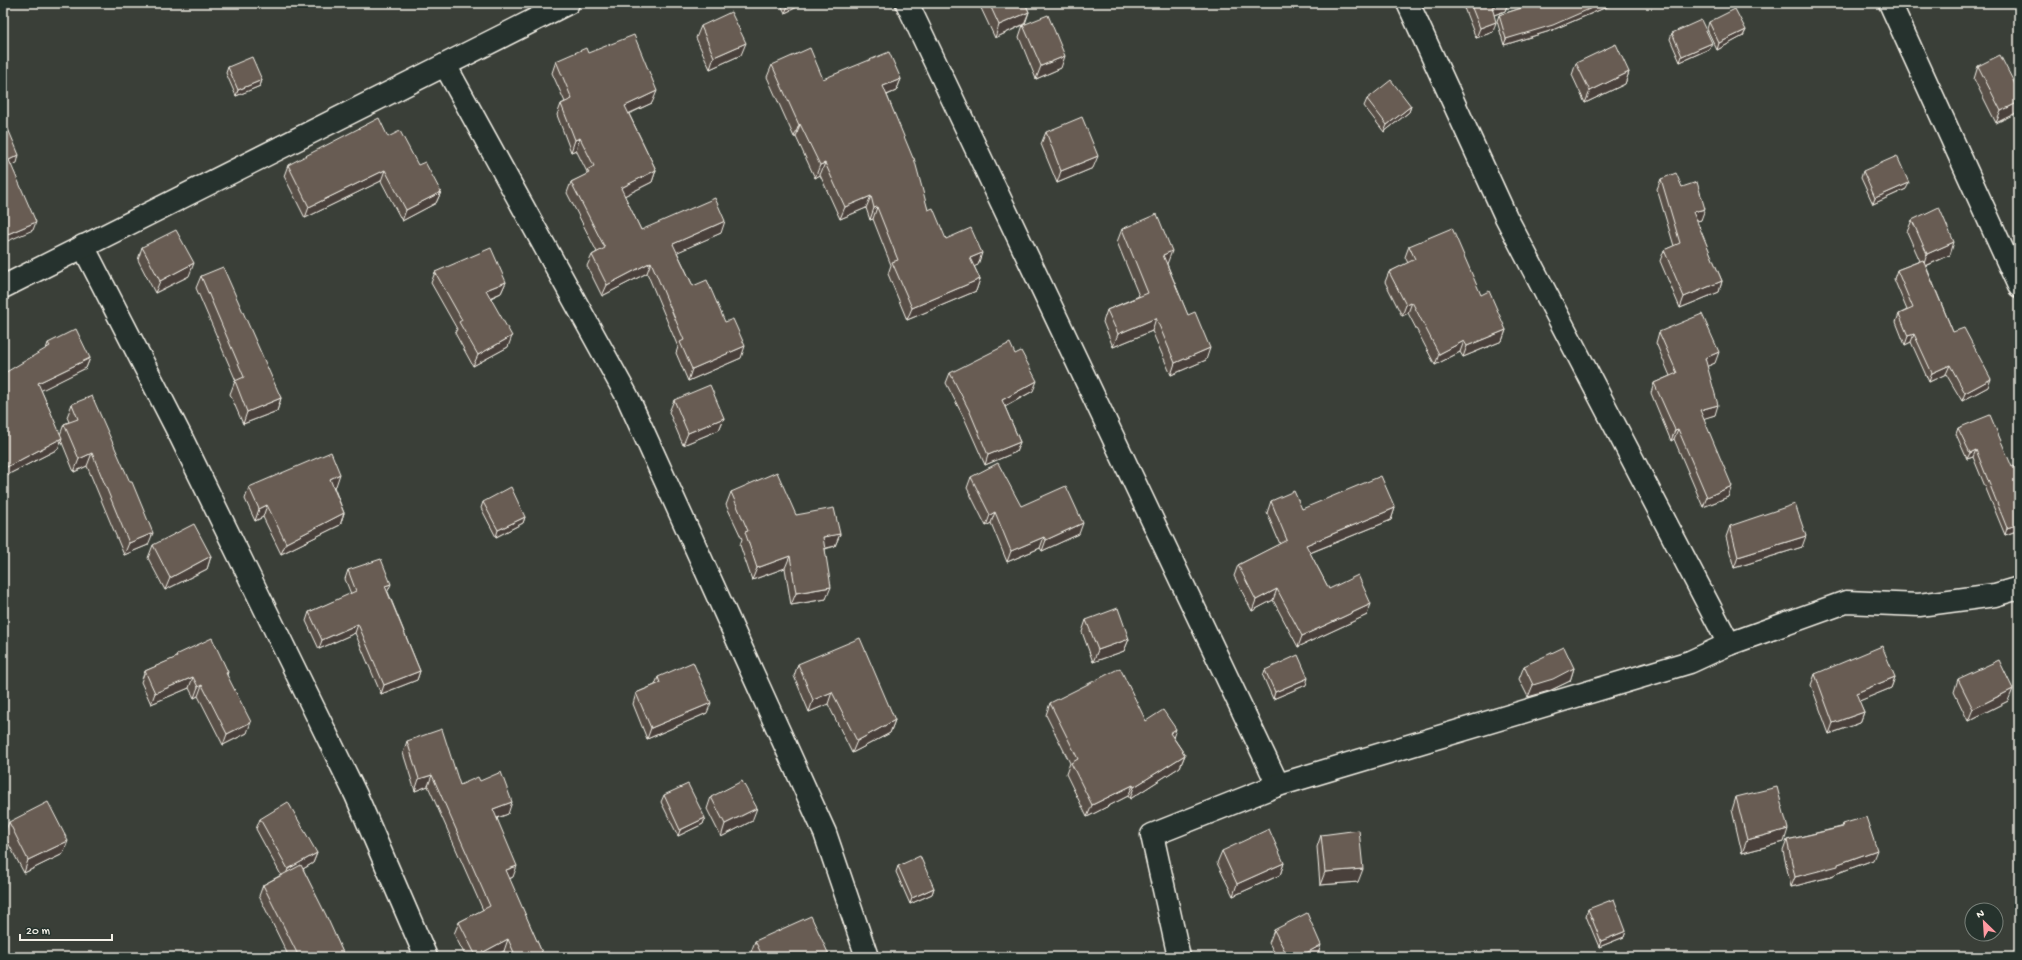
<svg xmlns="http://www.w3.org/2000/svg" width="2022" height="960" viewBox="0 0 2022 960" font-family="'Gochi Hand',sans-serif">
	<style>
		.lines { fill: none; stroke-linecap: round; stroke-linejoin: round }
		.minor-casing { stroke: #f4f1e8; stroke-width: 25 }
		.minor { stroke: #26332d; stroke-width: 22 }
		.wall { fill: #594f47; stroke: #f4f1e8 }
		.shaded-wall { fill: #48403a; stroke: #f4f1e8 }
		.building { fill: #675c53; stroke: #f4f1e8 }
	</style>
	<rect width="100%" height="100%" fill="#3a3f38"/>
	<filter id="ink" filterUnits="userSpaceOnUse"><feTurbulence type="fractalNoise" baseFrequency=".025" numOctaves="2"/><feDisplacementMap in="SourceGraphic" scale="8" xChannelSelector="R" yChannelSelector="G"/><feConvolveMatrix kernelMatrix="1 2 1 2 8 2 1 2 1" color-interpolation-filters="sRGB"/></filter>
	<g filter="url(#ink)">
		<g class="lines">
			<defs>
				<g id="minor">
					<path d="M907 3 1278 785"/>
					<path d="M1408 3 1506 217 1729 644"/>
					<path d="M1890 3 2019 286"/>
					<path d="M445 65 627 396 825 833 867 957"/>
					<path d="M83 246 181 437 356 795 426 957"/>
					<path d="M3 287 568 3"/>
					<path d="M1179 957 1152 835 1278 785 1690 662 1729 644 1846 602 1919 605 1995 595 2019 588"/>
				</g>
			</defs>
			<use href="#minor" class="minor-casing"/>
			<use href="#minor" class="minor"/>
		</g>
		<g class="wall">
			<path d="M780 3H805L785 13Z"/>
			<path d="M981 3H1025L1029 12 1025 24 1061 68 1036 79 1019 37 1023 25 995 38 980 6Z"/>
			<path d="M1462 3H1508L1505 11 1494 15 1493 32 1476 38Z"/>
			<path d="M1538 3H1616L1550 31 1504 45 1497 21 1499 15Z"/>
			<path d="M1709 22 1746 30 1743 36 1717 50 1707 29Z"/>
			<path d="M701 26 741 55 710 69 696 38Z"/>
			<path d="M1672 33 1709 49 1680 62 1670 39Z"/>
			<path d="M588 53 652 103 629 114 656 170 652 182 624 196 641 230 721 233 677 252 693 286 741 358 688 381 676 353 678 347 647 273 602 296 587 266 592 255 597 252 567 193 571 182 586 175 587 172 576 150 571 152 557 115 561 104 565 102 552 73 556 61Z"/>
			<path d="M1576 63 1629 72 1625 84 1585 103 1572 75Z"/>
			<path d="M772 65 823 79H901L896 91 887 95 928 210 946 239 978 265 974 266 980 279 976 291 907 320 888 274 891 265 873 219 870 220 866 208 840 219 820 175 815 178 796 137H794L767 77Z"/>
			<path d="M1978 66 2019 92V111L2018 112 1996 123 1974 79Z"/>
			<path d="M228 67 262 80 260 86 236 96 226 73Z"/>
			<path d="M1367 99 1411 106 1409 112 1384 132 1364 106Z"/>
			<path d="M1046 132 1093 168 1057 183 1041 144Z"/>
			<path d="M388 137 418 165 441 192 436 203 402 221 381 181 305 218 284 176 288 165Z"/>
			<path d="M1863 171 1906 189 1873 204 1861 178Z"/>
			<path d="M1661 179 1682 187 1701 220 1696 221 1722 281 1719 292 1680 308 1660 261 1664 250 1674 246 1657 189Z"/>
			<path d="M1912 220 1950 255 1926 266 1953 332 1988 387 1962 401 1946 374 1929 382 1911 342 1905 345 1896 322 1899 314 1907 310 1894 279 1897 270 1920 261 1907 232Z"/>
			<path d="M1122 229 1167 264 1206 360 1171 375 1152 331 1113 347 1103 322 1107 310 1139 296 1117 242Z"/>
			<path d="M1409 246 1481 295 1506 330 1502 341 1463 357 1460 352 1435 365 1408 313 1402 316 1385 282 1389 272 1408 263 1405 257Z"/>
			<path d="M142 247 189 276 155 293 138 260Z"/>
			<path d="M435 272 506 282 501 293 491 298 508 347 473 366 455 333 457 329 431 283Z"/>
			<path d="M201 276 281 398 277 411 243 424 230 394 235 381H236L196 288Z"/>
			<path d="M1659 332 1715 363 1707 366 1715 415 1704 418 1728 497 1703 507 1674 439 1671 441 1651 393 1654 383 1670 376 1656 343Z"/>
			<path d="M48 343 90 358 86 368 41 390 60 435 64 424 69 422 67 417 72 404 148 545 124 555 87 466 74 472 61 440 58 449 3 477Z"/>
			<path d="M950 373 1033 391 1005 407 1020 442 1016 452 985 465 966 422 946 383Z"/>
			<path d="M674 400 724 418 719 430 683 445 669 412Z"/>
			<path d="M1958 428 2012 467 2019 478V530L2005 535 1973 457 1967 459 1956 434Z"/>
			<path d="M971 477 1021 506 1079 534 1042 551 1040 548 1007 562 991 523 986 526 967 488Z"/>
			<path d="M336 486 334 487 344 513 340 525 281 554 263 517 255 521 245 499 249 487Z"/>
			<path d="M731 492 796 515 840 534 835 546 825 549 826 599 791 605 785 568 752 580 740 545 742 539 726 505Z"/>
			<path d="M1271 501 1302 509 1395 508 1391 520 1310 553 1329 589 1367 615 1298 647 1273 600 1252 611 1234 576 1238 565 1280 544 1267 513Z"/>
			<path d="M483 502 525 517 523 523 496 537 481 508Z"/>
			<path d="M1730 526 1802 547 1734 568 1726 537Z"/>
			<path d="M153 545 211 556 207 569 165 590 148 558Z"/>
			<path d="M348 570 388 592 420 671 417 680 381 694 355 633 319 649 306 621 309 612 351 594 345 579Z"/>
			<path d="M1086 620 1129 639 1124 651 1093 662 1082 632Z"/>
			<path d="M176 655 228 672 227 675 247 733 223 745 198 696 194 698 189 688 151 704 141 682 145 671 176 658Z"/>
			<path d="M798 664 895 720 890 733 852 753 828 704 809 712 794 676Z"/>
			<path d="M1524 666 1574 668 1570 681 1549 691 1528 697 1519 679Z"/>
			<path d="M1265 670 1306 685 1273 699 1263 676Z"/>
			<path d="M1815 674 1895 677 1891 688 1859 701 1864 712 1860 723 1829 734 1811 685Z"/>
			<path d="M658 677 707 713 647 739 633 704 636 693 655 685Z"/>
			<path d="M1958 679 2008 701 1968 721 1954 692Z"/>
			<path d="M1050 703 1146 721 1173 737 1185 755 1180 767 1130 799 1128 796 1087 817 1066 774 1070 763 1046 715Z"/>
			<path d="M407 741 460 785 480 781 508 814 497 818 513 877 509 879 544 957H507L504 951 492 957H466L454 934 459 922 483 910 428 786 415 791 403 753Z"/>
			<path d="M664 795 705 818 703 824 678 836 661 802Z"/>
			<path d="M711 797 752 821 721 837 707 809Z"/>
			<path d="M1736 797 1784 842 1742 853 1732 810Z"/>
			<path d="M260 819 317 853 313 863 303 869 345 957H289L259 896 263 885 281 875 256 829Z"/>
			<path d="M9 822 63 854 24 873 4 835Z"/>
			<path d="M1842 824 1873 860 1835 874 1834 876 1791 887 1783 851 1787 840 1841 827Z"/>
			<path d="M1321 835 1358 882 1320 885 1317 847Z"/>
			<path d="M1222 851 1284 863 1280 875 1233 896 1217 863Z"/>
			<path d="M898 866 934 888 932 894 910 904 896 872Z"/>
			<path d="M1588 909 1626 931 1624 937 1599 947 1586 916Z"/>
			<path d="M1274 930 1317 957H1277L1269 943Z"/>
			<path d="M755 941 830 957H753L751 952Z"/>
		</g>
		<g class="shaded-wall">
			<path d="M795 3H805L785 13 788 6Z"/>
			<path d="M1503 3H1508L1505 11 1488 17 1492 7Z"/>
			<path d="M1603 3H1616L1550 31 1504 45 1506 39Z"/>
			<path d="M1783 3H1789L1782 6Z"/>
			<path d="M1029 12 1024 24 995 38 999 25Z"/>
			<path d="M1496 22 1493 32 1476 38 1480 28Z"/>
			<path d="M1746 30 1743 36 1717 50 1719 43Z"/>
			<path d="M746 43 741 55 710 69 714 57Z"/>
			<path d="M1712 43 1709 49 1680 62 1682 56Z"/>
			<path d="M1065 56 1061 68 1036 79 1041 66Z"/>
			<path d="M1629 72 1625 84 1585 103 1590 91Z"/>
			<path d="M901 79 896 91 879 98 883 86Z"/>
			<path d="M262 80 260 86 236 96 238 90Z"/>
			<path d="M657 91 652 103 621 117 625 106Z"/>
			<path d="M2019 102 2018 112 1996 123 2001 111Z"/>
			<path d="M1411 106 1409 112 1384 132 1387 125Z"/>
			<path d="M800 124 796 137H794L799 125Z"/>
			<path d="M580 138 576 150 571 152 575 140Z"/>
			<path d="M19 155 17 163 6 167 9 160Z"/>
			<path d="M1098 156 1093 168 1057 183 1061 171Z"/>
			<path d="M825 163 820 175 815 178 820 165Z"/>
			<path d="M385 170 381 181 305 218 309 207Z"/>
			<path d="M656 170 652 182 616 200 621 188Z"/>
			<path d="M1909 183 1906 189 1873 204 1875 198Z"/>
			<path d="M441 192 436 203 402 221 406 210Z"/>
			<path d="M871 196 866 208 840 219 845 207Z"/>
			<path d="M877 207 873 219 870 220 874 208Z"/>
			<path d="M1705 209 1701 220 1689 223 1693 212Z"/>
			<path d="M725 221 721 233 669 256 673 244Z"/>
			<path d="M36 222 33 230 3 243V236Z"/>
			<path d="M1954 242 1950 255 1923 267 1927 254Z"/>
			<path d="M1172 251 1167 264 1158 268 1163 255Z"/>
			<path d="M982 253 978 265 966 270 970 258Z"/>
			<path d="M651 262 647 273 602 296 607 285Z"/>
			<path d="M194 263 189 276 155 293 160 281Z"/>
			<path d="M980 279 976 291 907 320 912 308Z"/>
			<path d="M1722 281 1719 292 1680 308 1684 297Z"/>
			<path d="M506 282 501 293 482 301 486 290Z"/>
			<path d="M1412 302 1408 313 1402 316 1406 305Z"/>
			<path d="M1156 318 1152 331 1113 347 1118 334Z"/>
			<path d="M1506 330 1502 341 1463 357 1467 346Z"/>
			<path d="M1914 334 1911 342 1905 345 1908 336Z"/>
			<path d="M512 336 508 347 473 366 478 355Z"/>
			<path d="M1464 341 1460 352 1435 365 1439 354Z"/>
			<path d="M745 346 741 358 688 381 692 369Z"/>
			<path d="M1210 348 1206 360 1171 375 1175 363Z"/>
			<path d="M1719 352 1715 363 1701 369 1705 358Z"/>
			<path d="M90 358 86 368 34 394 38 383Z"/>
			<path d="M1950 365 1946 374 1929 382 1932 373Z"/>
			<path d="M1991 379 1988 387 1962 401 1965 393Z"/>
			<path d="M1037 381 1033 391 998 410 1002 400Z"/>
			<path d="M281 398 277 411 243 424 247 412Z"/>
			<path d="M1718 405 1715 415 1696 421 1700 410Z"/>
			<path d="M724 418 719 430 683 445 688 433Z"/>
			<path d="M1678 429 1674 439 1671 441 1675 430Z"/>
			<path d="M62 438 58 449 3 477V469Z"/>
			<path d="M1020 442 1016 452 985 465 988 455Z"/>
			<path d="M1976 450 1973 457 1967 459 1970 453Z"/>
			<path d="M92 453 87 466 74 472 79 459Z"/>
			<path d="M340 474 336 486 326 490 330 479Z"/>
			<path d="M1732 486 1728 497 1703 507 1707 497Z"/>
			<path d="M267 505 263 517 255 521 259 509Z"/>
			<path d="M1395 508 1391 520 1302 556 1306 545Z"/>
			<path d="M995 512 991 523 986 526 990 515Z"/>
			<path d="M344 513 340 525 281 554 286 543Z"/>
			<path d="M525 517 523 523 496 537 498 530Z"/>
			<path d="M1083 523 1079 534 1042 551 1046 540Z"/>
			<path d="M2019 524V530L2005 535 2007 528Z"/>
			<path d="M153 533 148 545 124 555 129 543Z"/>
			<path d="M840 534 835 546 818 550 823 537Z"/>
			<path d="M1806 536 1802 547 1734 568 1738 557Z"/>
			<path d="M1044 537 1040 548 1007 562 1011 551Z"/>
			<path d="M211 556 207 569 165 590 170 578Z"/>
			<path d="M790 556 785 568 752 580 757 568Z"/>
			<path d="M391 584 387 593 385 586Z"/>
			<path d="M831 587 826 599 791 605 796 593Z"/>
			<path d="M1277 589 1273 600 1252 611 1256 600Z"/>
			<path d="M1371 604 1367 615 1298 647 1302 636Z"/>
			<path d="M358 624 355 633 319 649 322 640Z"/>
			<path d="M1129 639 1124 651 1093 662 1098 650Z"/>
			<path d="M1574 668 1570 681 1549 691 1528 697 1533 685Z"/>
			<path d="M420 671 417 680 381 694 384 685Z"/>
			<path d="M193 677 189 688 151 704 155 693Z"/>
			<path d="M1895 677 1891 688 1852 704 1856 693Z"/>
			<path d="M1308 678 1306 685 1273 699 1275 692Z"/>
			<path d="M202 685 198 696 194 698 198 687Z"/>
			<path d="M2013 689 2008 701 1968 721 1973 709Z"/>
			<path d="M832 692 828 704 809 712 813 700Z"/>
			<path d="M711 703 707 713 647 739 651 728Z"/>
			<path d="M1864 712 1860 723 1829 734 1833 723Z"/>
			<path d="M895 720 890 733 852 753 857 741Z"/>
			<path d="M251 722 247 733 223 745 227 734Z"/>
			<path d="M1176 729 1172 741 1170 733Z"/>
			<path d="M1185 755 1180 767 1130 799 1134 787Z"/>
			<path d="M432 775 428 786 415 791 419 779Z"/>
			<path d="M1133 785 1128 796 1087 817 1092 805Z"/>
			<path d="M512 802 508 814 489 821 493 809Z"/>
			<path d="M757 808 752 821 721 837 725 824Z"/>
			<path d="M705 818 703 824 678 836 680 830Z"/>
			<path d="M1788 829 1784 842 1742 853 1747 840Z"/>
			<path d="M68 841 63 854 24 873 28 860Z"/>
			<path d="M1877 850 1873 860 1835 874 1834 876 1791 887 1795 877 1838 864Z"/>
			<path d="M317 853 313 863 284 880 288 869Z"/>
			<path d="M1284 863 1280 875 1233 896 1237 884Z"/>
			<path d="M517 866 513 877 502 882 506 870Z"/>
			<path d="M1363 869 1358 882 1320 885 1325 872Z"/>
			<path d="M934 888 932 894 910 904 912 898Z"/>
			<path d="M1626 931 1624 937 1599 947 1601 941Z"/>
			<path d="M508 939 504 951 492 957H475L476 956Z"/>
			<path d="M1321 945 1317 957H1299Z"/>
		</g>
		<g class="building">
			<path d="M786 3H795L788 6Z"/>
			<path d="M989 3H1025L1029 12 999 25Z"/>
			<path d="M1470 3H1503L1492 7 1496 22 1480 28Z"/>
			<path d="M1538 3H1603L1553 25 1506 39 1499 15Z"/>
			<path d="M1735 9 1746 30 1719 43 1709 22Z"/>
			<path d="M731 12 746 43 714 57 701 26Z"/>
			<path d="M1048 15 1065 56 1041 66 1023 25Z"/>
			<path d="M1701 20 1712 43 1682 56 1672 33Z"/>
			<path d="M634 35 657 91 625 106 656 170 621 188 641 230 715 198 725 221 673 244 693 286 707 280 725 322 733 319 745 346 692 369 680 342 684 340 651 262 607 285 592 255 605 248 571 182 589 173 587 170 594 166 580 138 575 140 561 104 572 99 556 61 586 48 588 53Z"/>
			<path d="M1616 44 1629 72 1590 91 1576 63Z"/>
			<path d="M810 48 823 79 889 52 901 79 883 86 913 158H914L928 210 933 208 946 239 971 228 982 253 970 258 980 279 912 308 892 262 898 260 877 207 874 208 871 196 845 207 825 163 820 165 800 124 799 125 772 65Z"/>
			<path d="M2000 55 2019 92V102L2001 111 1978 66Z"/>
			<path d="M252 57 262 80 238 90 228 67Z"/>
			<path d="M1391 80 1411 106 1387 125 1367 99Z"/>
			<path d="M1082 117 1098 156 1061 171 1046 132Z"/>
			<path d="M379 118 388 137 400 131 418 165 425 162 441 192 406 210 385 170 309 207 288 165Z"/>
			<path d="M6 124 19 155 9 160 36 222 3 236V125Z"/>
			<path d="M1897 156 1909 183 1875 198 1863 171Z"/>
			<path d="M1676 173 1682 187 1697 182 1705 209 1693 212 1722 281 1684 297 1664 250 1680 243 1661 179Z"/>
			<path d="M1939 207 1954 242 1927 254 1912 220Z"/>
			<path d="M1157 214 1172 251 1163 255 1188 315 1195 312 1210 348 1175 363 1156 318 1118 334 1107 310 1148 293 1122 229Z"/>
			<path d="M1452 228 1481 295 1489 291 1506 330 1467 346 1464 341 1439 354 1412 302 1406 305 1389 272 1415 259 1409 246Z"/>
			<path d="M176 230 194 263 160 281 142 247Z"/>
			<path d="M491 248 506 282 486 290 512 336 478 355 459 322 462 320 435 272Z"/>
			<path d="M1923 260 1953 332 1964 328 1991 379 1965 393 1950 365 1932 373 1914 334 1908 336 1899 314 1913 308 1897 270Z"/>
			<path d="M223 267 281 398 247 412 235 381 244 377 201 276Z"/>
			<path d="M1702 314 1719 352 1705 358 1718 405 1700 410 1732 486 1707 497 1678 429 1675 430 1654 383 1677 373 1659 332Z"/>
			<path d="M76 329 90 358 38 383 62 438 3 469V374L50 346 48 343Z"/>
			<path d="M1010 343 1015 354 1021 351 1037 381 1002 400 1020 442 988 455 970 412 950 373Z"/>
			<path d="M710 385 724 418 688 433 674 400Z"/>
			<path d="M92 396 130 482H132L153 533 129 543 92 453 79 459 64 424 78 419 72 404Z"/>
			<path d="M1990 415 2012 467 2014 466 2019 478V524L2007 528 1976 450 1970 453 1958 428Z"/>
			<path d="M331 452 340 474 330 479 344 513 286 543 267 505 259 509 249 487Z"/>
			<path d="M998 463 1021 506 1066 486 1083 523 1046 540 1044 537 1011 551 995 512 990 515 971 477Z"/>
			<path d="M777 472 796 515 834 508 840 534 823 537 831 587 796 593 790 556 757 568 745 532 748 531 731 492Z"/>
			<path d="M1381 476 1395 508 1306 545 1329 589 1358 575 1371 604 1302 636 1277 589 1256 600 1238 565 1287 540 1271 501 1294 491 1302 509Z"/>
			<path d="M511 487 525 517 498 530 483 502Z"/>
			<path d="M1795 504 1806 536 1738 557 1730 526Z"/>
			<path d="M194 524 211 556 170 578 153 545Z"/>
			<path d="M381 559 391 584 385 586 420 671 384 685 358 624 322 640 309 612 356 591 348 570Z"/>
			<path d="M1118 608 1129 639 1098 650 1086 620Z"/>
			<path d="M212 638 228 672 226 673 251 722 227 734 202 685 198 687 193 677 155 693 145 671 177 657 176 655Z"/>
			<path d="M860 638 895 720 857 741 832 692 813 700 798 664Z"/>
			<path d="M1882 646 1895 677 1856 693 1864 712 1833 723 1815 674Z"/>
			<path d="M1564 647 1574 668 1553 679 1533 685 1524 666Z"/>
			<path d="M1298 655 1308 678 1275 692 1265 670Z"/>
			<path d="M1999 660 2013 689 1973 709 1958 679Z"/>
			<path d="M693 662 711 703 651 728 636 693 660 683 658 677Z"/>
			<path d="M1120 668 1146 721 1163 710 1176 729 1170 733 1185 755 1134 787 1133 785 1092 805 1071 763 1078 759 1050 703Z"/>
			<path d="M442 729 460 785 478 777 480 781 501 772 512 802 493 809 517 866 506 870 544 957H516L508 939 476 956 459 922 490 906 432 775 419 779 407 741Z"/>
			<path d="M742 781 757 808 725 824 711 797Z"/>
			<path d="M688 784 705 818 680 830 664 795Z"/>
			<path d="M1777 787 1788 829 1747 840 1736 797Z"/>
			<path d="M48 802 68 841 28 860 9 822Z"/>
			<path d="M288 802 317 853 288 869 260 819Z"/>
			<path d="M1866 817 1877 850 1838 864V866L1795 877 1787 840 1843 827 1842 824Z"/>
			<path d="M1269 829 1284 863 1237 884 1222 851Z"/>
			<path d="M1359 830 1363 869 1325 872 1321 835Z"/>
			<path d="M920 856 934 888 912 898 898 866Z"/>
			<path d="M301 865 326 915 345 957H299L263 885Z"/>
			<path d="M1614 899 1626 931 1601 941 1588 909Z"/>
			<path d="M1307 913 1321 945 1299 957H1288L1274 930Z"/>
			<path d="M811 916 830 957H763L755 941Z"/>
			<path d="M553 954 554 957H547Z"/>
			<path d="M1832 954 1834 957H1826Z"/>
		</g>
	</g>
	<rect width="2022" height="960" fill="none" stroke="#26332d" stroke-width="16"/>
	<rect x="8" y="8" width="2006" height="944" fill="none" stroke="#f4f1e8" stroke-width="1.5" filter="url(#ink)"/>
	<g transform="translate(1984 922) rotate(335)"><circle r="19" fill="#26332d" stroke="#787f78"/>
	<path d="M0-3L7 15L0 10L-7 15Z" fill="#ff9aa2"/>
	<text y="-6" font-size="11" font-weight="bold" text-anchor="middle" fill="#f4f1e8">N</text>
	</g>
	<path d="M20 934v6h92v-6" fill="none" stroke="#f4f1e8" stroke-width="2"/>
	<text x="26" y="934" font-size="12" fill="#f4f1e8" stroke="#26332d" stroke-width="3" paint-order="stroke">20 m</text>
</svg>
